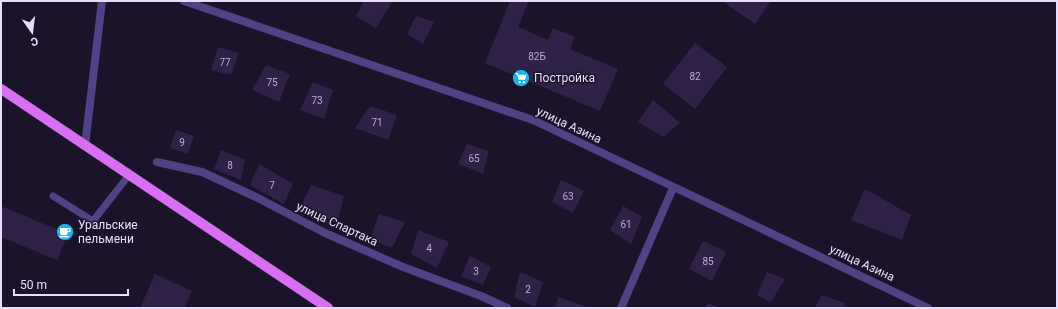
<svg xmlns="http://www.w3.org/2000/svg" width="1058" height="309" viewBox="0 0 1058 309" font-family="Roboto,sans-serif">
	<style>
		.building { fill: #302149 }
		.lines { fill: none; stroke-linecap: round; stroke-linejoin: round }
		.lane { stroke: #504284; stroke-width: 7 }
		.street { stroke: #504284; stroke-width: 8 }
		.primary { stroke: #d86ef3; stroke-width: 10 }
		.labels { text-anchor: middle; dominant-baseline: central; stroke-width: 3; stroke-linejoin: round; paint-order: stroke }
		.number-label { font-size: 10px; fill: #b9afcf }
		.poi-label { font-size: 12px; fill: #e7defc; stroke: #1b1329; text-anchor: start }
		.street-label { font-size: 12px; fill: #e7defc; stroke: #1b1329 }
	</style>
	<rect width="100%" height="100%" fill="#1b1329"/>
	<g class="building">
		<path d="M364 1 392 2 376 28 356 16Z"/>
		<path d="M510 1H529L518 27 548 40 553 28 575 37 570 49 618 69 600 111 485 63Z"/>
		<path d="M722 1H771L755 24Z"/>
		<path d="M416 16 434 22 423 44 407 34Z"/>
		<path d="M695 43 727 67 695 109 663 84Z"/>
		<path d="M218 47 239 53 231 75 211 70Z"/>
		<path d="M266 65 290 74 279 102 252 90Z"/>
		<path d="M313 82 333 90 324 119 300 110Z"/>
		<path d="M653 100 680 123 663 137 638 122Z"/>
		<path d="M370 106 397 115 388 140 355 128Z"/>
		<path d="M176 130 194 136 188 154 170 148Z"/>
		<path d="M467 144 489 151 483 174 458 164Z"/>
		<path d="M221 150 245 160 241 180 214 169Z"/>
		<path d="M259 164 293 184 284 204 250 185Z"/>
		<path d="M561 180 584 191 573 213 552 202Z"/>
		<path d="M311 185 344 196 337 224 301 206Z"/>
		<path d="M865 189 911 215 902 240 851 220Z"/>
		<path d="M1 206 68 234 57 260 1 237Z"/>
		<path d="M623 206 642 217 631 244 610 230Z"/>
		<path d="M379 214 405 222 392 248 370 239Z"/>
		<path d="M418 230 449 242 437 268 411 254Z"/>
		<path d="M703 241 726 252 712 281 689 269Z"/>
		<path d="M470 256 491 267 483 285 461 276Z"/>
		<path d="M520 272 543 282 535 307 514 297Z"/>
		<path d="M767 272 785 279 771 302 757 295Z"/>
		<path d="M155 274 192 291 184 308H140Z"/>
		<path d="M822 295 845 303 844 308H815Z"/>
		<path d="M558 297 585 306 584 308H555Z"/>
		<path d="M708 303 720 308H706Z"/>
	</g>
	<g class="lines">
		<path class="lane" d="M53 196 93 221 129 175"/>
		<g class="street">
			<path d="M184 1 533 120 928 308"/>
			<path d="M85 146 102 1"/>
			<path d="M157 162 202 172 256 197 325 233 403 267 481 296 507 308"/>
			<path d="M621 308 673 188"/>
		</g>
		<path class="primary" d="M1 89 328 308"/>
	</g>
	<defs>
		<symbol id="supermarket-disc" viewBox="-11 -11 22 22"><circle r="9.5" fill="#1ab3ec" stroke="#1b1329"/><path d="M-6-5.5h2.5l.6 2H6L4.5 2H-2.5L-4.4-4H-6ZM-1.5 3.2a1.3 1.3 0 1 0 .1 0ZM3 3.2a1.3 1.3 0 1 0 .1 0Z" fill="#fff"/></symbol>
		<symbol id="cafe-disc" viewBox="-11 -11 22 22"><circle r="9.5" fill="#1ab3ec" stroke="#1b1329"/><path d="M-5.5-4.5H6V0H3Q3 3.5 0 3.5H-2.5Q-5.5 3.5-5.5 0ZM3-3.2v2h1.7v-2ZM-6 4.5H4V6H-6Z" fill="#fff"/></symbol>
	</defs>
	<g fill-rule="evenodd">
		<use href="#supermarket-disc" x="511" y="68" width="20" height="20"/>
		<use href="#cafe-disc" x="55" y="222" width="20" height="20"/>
	</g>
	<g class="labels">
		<g class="number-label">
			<text x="537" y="56">82Б</text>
			<text x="225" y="62">77</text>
			<text x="695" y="76">82</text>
			<text x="272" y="82">75</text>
			<text x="317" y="100">73</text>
			<text x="377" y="122">71</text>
			<text x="182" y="142">9</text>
			<text x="474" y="158">65</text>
			<text x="230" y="165">8</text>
			<text x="272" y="185">7</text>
			<text x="568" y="196">63</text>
			<text x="626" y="224">61</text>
			<text x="429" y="248">4</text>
			<text x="708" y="261">85</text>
			<text x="476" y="271">3</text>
			<text x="528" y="289">2</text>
		</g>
		<g class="poi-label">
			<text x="534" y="78">Постройка</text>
			<text x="78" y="225">Уральские<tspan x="78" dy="14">пельмени</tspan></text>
		</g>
		<g class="street-label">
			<text transform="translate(569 125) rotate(25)">улица Азина</text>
			<text transform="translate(337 224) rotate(25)">улица Спартака</text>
			<text transform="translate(862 263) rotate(25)">улица Азина</text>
		</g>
	</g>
	<rect width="1058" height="309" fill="none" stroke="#e7defc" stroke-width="4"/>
	<g transform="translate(32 32) rotate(166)" stroke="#1b1329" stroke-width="3" paint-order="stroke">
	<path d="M0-3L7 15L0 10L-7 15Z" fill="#e7defc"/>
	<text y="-6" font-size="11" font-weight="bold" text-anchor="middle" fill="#e7defc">С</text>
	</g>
	<path d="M14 289v6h114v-6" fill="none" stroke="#e7defc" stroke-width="2"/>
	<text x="20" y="289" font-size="12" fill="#e7defc" stroke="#1b1329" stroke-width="3" paint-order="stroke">50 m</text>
</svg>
